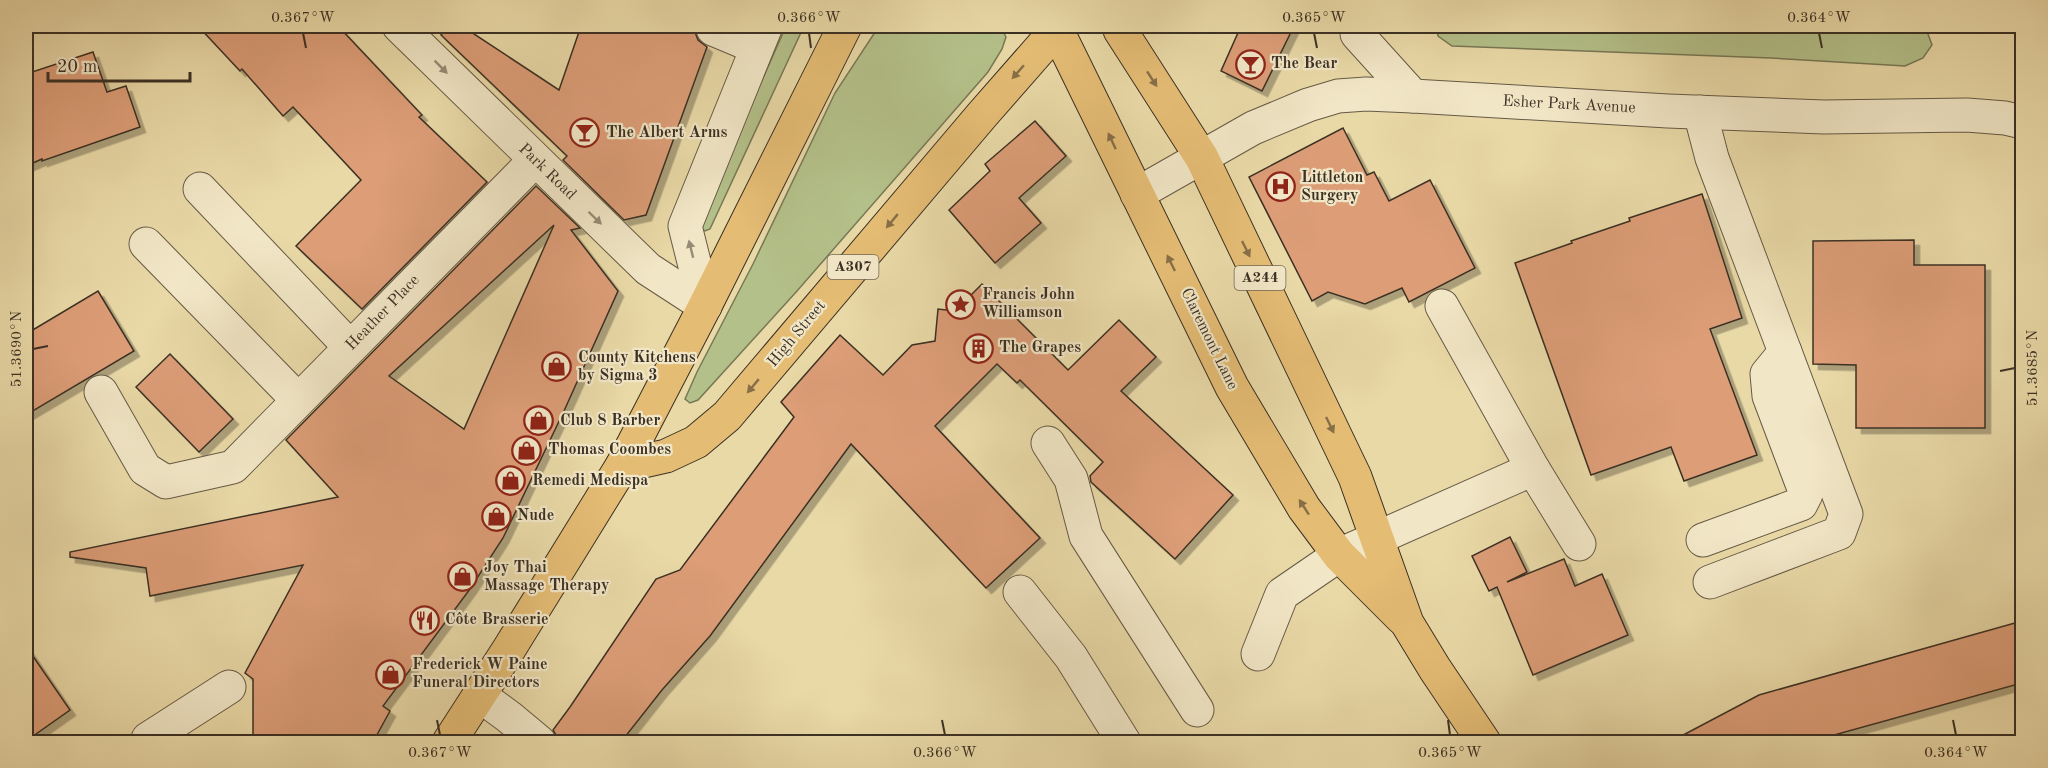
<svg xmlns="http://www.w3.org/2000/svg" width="2048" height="768" viewBox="0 0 2048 768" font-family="'Old Standard TT',serif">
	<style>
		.green { fill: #b4c089; stroke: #787856; stroke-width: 1.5 }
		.building { fill: #dc9d77; stroke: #3b3024; stroke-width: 1.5; fill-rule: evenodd; filter: url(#shadow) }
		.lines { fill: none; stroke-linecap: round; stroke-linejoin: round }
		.minor-casing { stroke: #665a45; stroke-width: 35 }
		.major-casing { stroke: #3b3024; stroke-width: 35 }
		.minor { stroke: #f1e6c6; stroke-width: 33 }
		.major { stroke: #e4bc74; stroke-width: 33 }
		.oneway { fill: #968b75 }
		.oneway2 { fill: #876f48 }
		.ticks { fill: none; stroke: #3b3024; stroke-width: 2 }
		.labels { text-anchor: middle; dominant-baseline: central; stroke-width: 4.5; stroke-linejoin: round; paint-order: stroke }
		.shield { fill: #f1e6c6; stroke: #726755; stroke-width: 1.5 }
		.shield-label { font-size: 15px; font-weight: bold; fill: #3b3024 }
		.poi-label { font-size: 16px; font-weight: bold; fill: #3b3024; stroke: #f1e6c6; text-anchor: start }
		.street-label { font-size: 16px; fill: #3b3024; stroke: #f1e6c6 }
		.neatline { fill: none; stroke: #3b3024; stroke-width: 2 }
		.ticks-label { font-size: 15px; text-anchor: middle; fill: #3b3024 }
	</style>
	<defs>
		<filter id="shadow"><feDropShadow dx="5.5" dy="5.5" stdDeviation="0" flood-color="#0004"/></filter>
	</defs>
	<rect width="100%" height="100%" fill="#e9d9a7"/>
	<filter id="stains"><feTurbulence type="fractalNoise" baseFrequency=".00333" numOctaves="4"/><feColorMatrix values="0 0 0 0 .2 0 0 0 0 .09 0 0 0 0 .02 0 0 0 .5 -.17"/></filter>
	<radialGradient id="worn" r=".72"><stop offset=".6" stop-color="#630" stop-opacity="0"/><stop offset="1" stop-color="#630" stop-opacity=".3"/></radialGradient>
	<g class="green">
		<path d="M786 26H804L710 229 705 231 701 229 700 221Z"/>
		<path d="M879 26H1000L1006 37 1002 49 988 72 797 291 698 400 690 403 685 399 697 372 753 264 835 93Z"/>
		<path d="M1436 26H1925L1932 45 1923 58 1905 66 1771 58 1452 46 1438 36Z"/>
	</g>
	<g class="building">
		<path d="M198 26H338L422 115 419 117 487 182 362 309 296 246 361 180 293 107 283 116 242 69 240 71Z"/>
		<path d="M448 26H462L559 90 581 26H695V32L698 40 707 47 646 215 624 220 563 160 567 156 441 35Z"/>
		<path d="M1241 26H1294L1262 91 1221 71Z"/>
		<path d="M93 52 107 92 126 86 140 127 42 161V159L26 166V74Z"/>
		<path d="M1035 121 1066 156 1019 198 1041 223 995 263 949 210 990 171 985 164Z"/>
		<path d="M1343 128 1367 175 1374 172 1389 201 1430 180 1475 268 1409 302 1402 288 1365 304 1328 292 1312 301 1249 177Z"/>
		<path d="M536 186 580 228 571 230 618 291 564 411 503 538 470 589 383 706 390 711 373 742H253V679L245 673 303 565 150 596 146 568 70 557V552L338 497 286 440ZM554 225 464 429 389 376Z"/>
		<path d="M1702 194 1742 318 1710 329 1757 455 1684 481 1671 447 1591 475 1515 263 1572 243 1571 241 1630 221 1629 218Z"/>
		<path d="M1914 240V265H1985V428H1856V365L1813 364V241Z"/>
		<path d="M982 284 1068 370 1119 320 1156 357 1121 391 1233 495 1175 559 1091 482 1090 476 1103 462 1020 380 1017 383 997 364 935 426 1040 538 986 588 851 444 710 636 662 690 621 742H557L556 735 553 730 570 707 656 579 680 570 794 417 781 402 840 335 883 375 912 345 935 341 938 309 955 311Z"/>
		<path d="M98 291 134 351 26 415V334Z"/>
		<path d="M170 354 233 419 199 452 136 387Z"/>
		<path d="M1510 537 1527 572 1507 582 1564 559 1575 586 1602 574 1628 635 1533 675 1497 587 1489 591 1472 556Z"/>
		<path d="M2022 621V683L1809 742H1670L1759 695Z"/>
		<path d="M26 646 70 710 26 741Z"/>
	</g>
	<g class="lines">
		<defs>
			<g id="minor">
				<path d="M399 26 648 269 705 306"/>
				<path d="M713 29 756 47"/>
				<path d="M1357 34 1413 96"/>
				<path d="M1700 112 1712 158 1846 514 1839 533 1710 582"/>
				<path d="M200 189 350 347"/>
				<path d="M1137 194 1253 128 1308 105 1338 96 1366 94 1413 96 1668 111 1824 117 1967 115 2005 118 2022 122"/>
				<path d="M146 244 298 400"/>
				<path d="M705 306 685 226 766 26"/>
				<path d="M1442 306 1533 469 1579 544"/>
				<path d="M101 392 145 469 166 482 233 467 535 160"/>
				<path d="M1048 443 1071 479 1086 536 1197 710"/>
				<path d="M1703 540 1801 504 1806 494 1769 396 1767 374 1785 352"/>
				<path d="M1020 592 1071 657 1124 742"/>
				<path d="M1258 654 1282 594 1339 555 1533 469"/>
				<path d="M479 695 509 717 539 742"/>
				<path d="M151 742 148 739 229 687"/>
			</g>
			<g id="major">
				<path d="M1055 26 1232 387 1304 508 1339 555 1402 618"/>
				<path d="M1119 26 1120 30 1202 158 1355 477 1407 623 1435 669 1484 742"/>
				<path d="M622 466 666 456 696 442 727 416 982 115 1060 26"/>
				<path d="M449 742 509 649 622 466 705 306 845 26"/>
			</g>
		</defs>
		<use href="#minor" class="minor-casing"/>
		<use href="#major" class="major-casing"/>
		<use href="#minor" class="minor"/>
		<use href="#major" class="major"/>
	</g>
	<defs><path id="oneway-solid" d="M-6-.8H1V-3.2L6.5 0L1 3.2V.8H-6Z" transform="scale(1.5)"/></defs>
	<g class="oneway">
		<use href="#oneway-solid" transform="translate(441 67) rotate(45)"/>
		<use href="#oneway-solid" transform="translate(595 218) rotate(44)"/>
		<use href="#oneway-solid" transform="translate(691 249) rotate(-104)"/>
	</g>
	<g class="oneway2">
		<use href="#oneway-solid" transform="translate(1018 72) rotate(131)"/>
		<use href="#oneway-solid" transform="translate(1152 79) rotate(57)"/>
		<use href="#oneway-solid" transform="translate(1112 141) rotate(-115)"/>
		<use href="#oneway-solid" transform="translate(892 221) rotate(130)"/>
		<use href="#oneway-solid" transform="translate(1246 249) rotate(64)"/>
		<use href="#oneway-solid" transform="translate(1171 263) rotate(-116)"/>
		<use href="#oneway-solid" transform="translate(753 386) rotate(130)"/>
		<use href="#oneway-solid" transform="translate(1330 425) rotate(64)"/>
		<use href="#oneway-solid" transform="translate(1304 507) rotate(-123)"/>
	</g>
	<path class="ticks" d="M303 33 306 48M809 33 811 48M1314 33 1317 48M1819 33 1822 48M33 349 48 346M2000 371 2015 368M437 720 440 735M942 720 945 735M1448 720 1450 735M1953 720 1956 735"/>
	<defs>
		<symbol id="bar-ring" viewBox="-11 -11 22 22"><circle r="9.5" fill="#f1e6c6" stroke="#8f2418" stroke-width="1.5"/><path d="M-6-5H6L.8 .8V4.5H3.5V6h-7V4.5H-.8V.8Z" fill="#8f2418"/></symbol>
		<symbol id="hospital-ring" viewBox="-11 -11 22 22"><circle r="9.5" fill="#f1e6c6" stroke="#8f2418" stroke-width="1.5"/><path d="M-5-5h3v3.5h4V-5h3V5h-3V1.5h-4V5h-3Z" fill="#8f2418"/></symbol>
		<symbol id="sight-ring" viewBox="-11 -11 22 22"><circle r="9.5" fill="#f1e6c6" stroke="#8f2418" stroke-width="1.5"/><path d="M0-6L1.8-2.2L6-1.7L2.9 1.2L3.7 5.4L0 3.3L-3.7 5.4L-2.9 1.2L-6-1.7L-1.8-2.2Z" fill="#8f2418"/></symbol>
		<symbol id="building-ring" viewBox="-11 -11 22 22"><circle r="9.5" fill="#f1e6c6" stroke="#8f2418" stroke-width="1.5"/><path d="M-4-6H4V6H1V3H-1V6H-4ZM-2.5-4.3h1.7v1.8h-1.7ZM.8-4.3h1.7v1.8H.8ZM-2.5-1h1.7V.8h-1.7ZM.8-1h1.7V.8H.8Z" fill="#8f2418"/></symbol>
		<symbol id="shop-ring" viewBox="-11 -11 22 22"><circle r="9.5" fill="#f1e6c6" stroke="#8f2418" stroke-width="1.5"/><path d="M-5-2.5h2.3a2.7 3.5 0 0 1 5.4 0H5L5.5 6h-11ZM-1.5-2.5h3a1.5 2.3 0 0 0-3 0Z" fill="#8f2418"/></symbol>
		<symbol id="restaurant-ring" viewBox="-11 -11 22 22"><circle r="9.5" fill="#f1e6c6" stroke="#8f2418" stroke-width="1.5"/><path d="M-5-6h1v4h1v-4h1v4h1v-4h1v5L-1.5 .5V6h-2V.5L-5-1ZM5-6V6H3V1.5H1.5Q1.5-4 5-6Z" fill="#8f2418"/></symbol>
	</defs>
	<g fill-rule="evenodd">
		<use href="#bar-ring" x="1234" y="48" width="33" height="33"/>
		<use href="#bar-ring" x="568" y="116" width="33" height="33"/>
		<use href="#hospital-ring" x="1264" y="170" width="33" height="33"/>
		<use href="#sight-ring" x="944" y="288" width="33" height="33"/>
		<use href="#building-ring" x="962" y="332" width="33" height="33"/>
		<use href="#shop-ring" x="540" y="350" width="33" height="33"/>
		<use href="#shop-ring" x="522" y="404" width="33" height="33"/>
		<use href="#shop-ring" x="510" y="434" width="33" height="33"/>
		<use href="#shop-ring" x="494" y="464" width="33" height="33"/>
		<use href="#shop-ring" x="480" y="500" width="33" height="33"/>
		<use href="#shop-ring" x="446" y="560" width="33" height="33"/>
		<use href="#restaurant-ring" x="408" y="604" width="33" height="33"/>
		<use href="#shop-ring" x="374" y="658" width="33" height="33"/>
	</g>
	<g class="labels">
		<g class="shield">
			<rect x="827.5" y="255" width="51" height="24" rx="4.5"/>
			<rect x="1234.5" y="266" width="51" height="24" rx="4.5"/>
		</g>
		<g class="shield-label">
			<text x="853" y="267">A307</text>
			<text x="1260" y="278">A244</text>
		</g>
		<g class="poi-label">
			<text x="1271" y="64">The Bear</text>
			<text x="606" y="133">The Albert Arms</text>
			<text x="1301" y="178">Littleton<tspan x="1301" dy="18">Surgery</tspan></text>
			<text x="982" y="295">Francis John<tspan x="982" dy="18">Williamson</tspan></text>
			<text x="999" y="348">The Grapes</text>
			<text x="578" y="358">County Kitchens<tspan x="578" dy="18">by Sigma 3</tspan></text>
			<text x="560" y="421">Club 8 Barber</text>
			<text x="548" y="450">Thomas Coombes</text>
			<text x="532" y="481">Remedi Medispa</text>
			<text x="517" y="516">Nude</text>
			<text x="484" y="568">Joy Thai<tspan x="484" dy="18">Massage Therapy</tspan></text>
			<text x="445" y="620">Côte Brasserie</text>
			<text x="412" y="665">Frederick W Paine<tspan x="412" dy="18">Funeral Directors</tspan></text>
		</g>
		<g class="street-label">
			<text transform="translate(1569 105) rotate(3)">Esher Park Avenue</text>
			<text transform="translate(547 172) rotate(44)">Park Road</text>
			<text transform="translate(383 313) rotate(-46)">Heather Place</text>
			<text transform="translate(797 334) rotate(-50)">High Street</text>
			<text transform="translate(1209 339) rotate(64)">Claremont Lane</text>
		</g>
	</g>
	<rect width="2048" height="768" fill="none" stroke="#e9d9a7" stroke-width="66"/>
	<path d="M48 72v9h142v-9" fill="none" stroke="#3b3024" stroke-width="3"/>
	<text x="57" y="72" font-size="18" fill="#3b3024" stroke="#f1e6c6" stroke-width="4.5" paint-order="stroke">20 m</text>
	<rect x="33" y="33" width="1982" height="702" class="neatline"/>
	<g class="ticks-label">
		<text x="303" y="22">0.367°W</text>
		<text x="809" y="22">0.366°W</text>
		<text x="1314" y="22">0.365°W</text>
		<text x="1819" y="22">0.364°W</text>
		<text transform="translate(16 349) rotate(-90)" y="5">51.3690°N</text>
		<text transform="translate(2032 368) rotate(-90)" y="5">51.3685°N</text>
		<text x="440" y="757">0.367°W</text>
		<text x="945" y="757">0.366°W</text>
		<text x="1450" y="757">0.365°W</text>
		<text x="1956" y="757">0.364°W</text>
	</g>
	<rect width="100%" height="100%" filter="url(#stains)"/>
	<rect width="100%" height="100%" fill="url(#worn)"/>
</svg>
